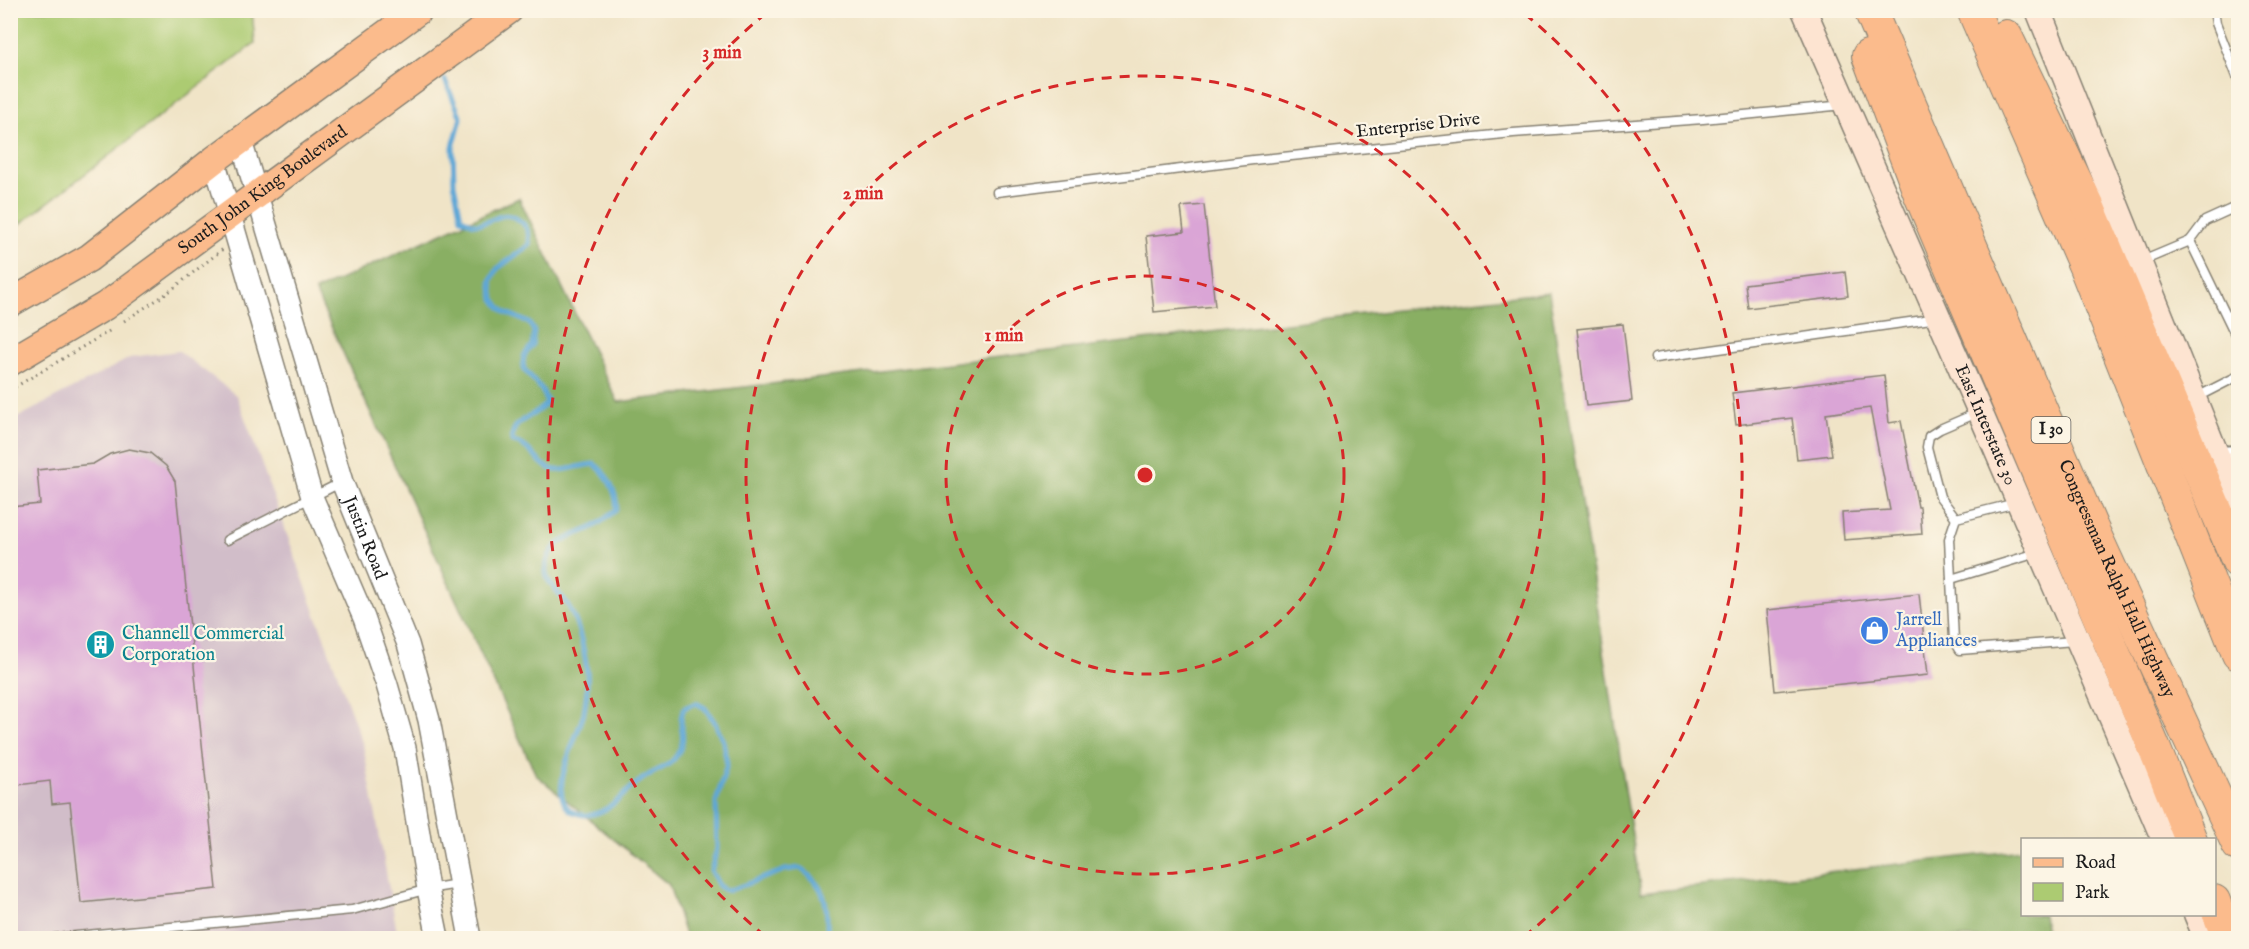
<svg xmlns="http://www.w3.org/2000/svg" width="2249" height="949" viewBox="0 0 2249 949" font-family="'IM FELL English',serif">
	<style>
		.industrial { fill: #d1bdc9 }
		.green { fill: #accb72; stroke: #647447; stroke-width: 1.5 }
		.forest { fill: #89af64; stroke: #526640; stroke-width: 1.5 }
		.lines { fill: none; stroke-linecap: round; stroke-linejoin: round }
		.stream { stroke: #5fa7d6; stroke-width: 5 }
		.building { fill: #daa5d6 }
		.service-casing { stroke: #868072; stroke-width: 11 }
		.minor-casing { stroke: #868072; stroke-width: 20 }
		.tertiary-casing { stroke: #868072; stroke-width: 24 }
		.secondary-casing { stroke: #868072; stroke-width: 27 }
		.primary-casing { stroke: #868072; stroke-width: 30 }
		.motorway-casing { stroke: #868072; stroke-width: 34 }
		.path { stroke: #868072; stroke-width: 3; stroke-dasharray: 1.5 4.5; stroke-linecap: butt }
		.service { stroke: #fff; stroke-width: 8 }
		.minor { stroke: #fff; stroke-width: 16 }
		.tertiary { stroke: #fff; stroke-width: 21 }
		.secondary { stroke: #fde4d1; stroke-width: 24 }
		.primary { stroke: #fbbb8c; stroke-width: 27 }
		.motorway { stroke: #fbbb8c; stroke-width: 32 }
		.ring { fill: none; stroke: #d62828; stroke-width: 3; stroke-dasharray: 10 8 }
		.labels { text-anchor: middle; dominant-baseline: central; stroke-width: 4.5; stroke-linejoin: round; paint-order: stroke }
		.shield { fill: #fcf5e5; stroke: #5f5d58; stroke-width: 1.5 }
		.shield-label { font-size: 16px; font-weight: bold; fill: #1c1c1c }
		.street-label { font-size: 18px; fill: #1c1c1c; stroke: #fcf5e5 }
		.shop-label { font-size: 18px; fill: #366cbe; stroke: #fcf5e5; text-anchor: start }
		.culture-label { font-size: 18px; fill: #0d838f; stroke: #fcf5e5; text-anchor: start }
		.centre { fill: #d62828; stroke: #fcf5e5; stroke-width: 3 }
		.ring-label { font-size: 18px; text-anchor: middle; font-weight: bold; fill: #d62828; stroke: #fcf5e5; stroke-width: 4.5; stroke-linejoin: round; paint-order: stroke }
	</style>
	<rect width="100%" height="100%" fill="#fcf5e5"/>
	<filter id="ink" filterUnits="userSpaceOnUse"><feTurbulence type="fractalNoise" baseFrequency=".0167" numOctaves="2"/><feDisplacementMap in="SourceGraphic" scale="12" xChannelSelector="R" yChannelSelector="G"/><feConvolveMatrix kernelMatrix="1 2 1 2 8 2 1 2 1" color-interpolation-filters="sRGB"/></filter>
	<filter id="wash" filterUnits="userSpaceOnUse"><feTurbulence type="fractalNoise" baseFrequency=".008" numOctaves="4" result="noise"/><feDisplacementMap in="SourceGraphic" scale="24" xChannelSelector="R" yChannelSelector="G"/><feGaussianBlur stdDeviation="1.35" result="paint"/><feColorMatrix in="noise" values="0 0 0 0 0 0 0 0 0 0 0 0 0 0 0 0 0 1.4 0 .05"/><feComposite in="paint" operator="in"/></filter>
	<g filter="url(#wash)">
		<rect width="100%" height="100%" fill="#f0e4c7"/>
		<path class="industrial" d="M179 351 237 396 363 745 398 938H11V421L132 357Z"/>
		<path class="green" d="M11 10 252 11 255 43 11 231Z"/>
		<path class="forest" d="M519 198 618 402 1549 292 1641 893 2022 850V914L2043 915 2047 938H686L669 885 536 775 315 291Z"/>
		<g class="lines">
			<path class="stream" d="M445 80 461 118 453 147 454 184 461 218C465 219 470 223 474 224 490 226 501 207 519 220 528 226 530 236 529 245L497 269 491 281 494 299 500 307 505 312 529 323 534 331 532 345 524 356 523 363 524 369 542 390 547 402C538 417 510 418 512 441 516 443 522 444 525 447 536 455 544 472 561 470 572 469 582 465 594 464 606 471 619 496 616 510 608 516 600 524 591 528 571 538 549 540 546 568 544 582 559 592 566 602 579 622 584 648 587 672 588 684 586 700 584 712 579 736 539 804 579 814 594 818 608 809 619 799 626 793 632 786 640 781 657 767 675 769 682 743 685 730 677 724 684 708L696 703 705 708 715 723 723 741 727 764 716 802 717 849 711 871 719 886 725 890 733 889 785 870 800 868C828 887 828 907 827 938"/>
		</g>
		<g id="blocks">
			<g class="building">
				<path d="M1204 205 1215 306 1154 312 1146 236 1184 232 1181 207Z"/>
				<path d="M1845 272 1848 296 1748 308 1745 284Z"/>
				<path d="M1623 324 1632 401 1586 406 1577 329Z"/>
				<path d="M1884 375 1889 423 1901 421 1918 507H1920L1922 534 1844 540 1842 513 1890 510 1870 408 1826 414 1832 455 1797 459 1792 418 1736 425 1732 393Z"/>
				<path d="M129 449 150 453 166 466 175 481 217 889 81 903 70 802 52 804 50 781 10 786V507L40 504 37 470 93 464 110 454Z"/>
				<path d="M1919 594 1928 675 1775 691 1767 610Z"/>
			</g>
		</g>
	</g>
	<g filter="url(#ink)">
		<use href="#blocks" fill-opacity="0" stroke="#868072" stroke-width="1.5"/>
		<g class="lines">
			<defs>
				<g id="service">
					<path d="M2214 10 2216 23 2238 79"/>
					<path d="M997 192 1253 160 1513 133 1703 119 1844 105"/>
					<path d="M2190 241 2205 221 2238 206"/>
					<path d="M2140 262 2190 241 2238 340"/>
					<path d="M1655 358 1938 318"/>
					<path d="M2195 398 2238 376"/>
					<path d="M2016 503 1956 518 1949 539 1954 640 1960 650 2074 641"/>
					<path d="M1956 518 1940 497 1927 447 1929 436 1940 429 1977 413"/>
					<path d="M227 540 342 482"/>
					<path d="M1951 579 2037 553"/>
					<path d="M55 938 352 910 428 889 458 884"/>
				</g>
				<path id="minor" d="M2218 455 2238 454"/>
				<g id="tertiary">
					<path id="s1" d="M241 141 342 482 408 644 429 720 470 938"/>
					<path d="M214 160 312 497 364 618 387 685 405 748 428 889 438 938"/>
				</g>
				<g id="secondary">
					<path id="s2" d="M1804 10 1980 412 2164 840"/>
					<path d="M2038 10 2238 508"/>
					<path d="M2196 914 2206 938"/>
				</g>
				<g id="primary">
					<path d="M10 303 89 258 214 160 419 10"/>
					<path id="s3" d="M10 362 105 306 509 10"/>
				</g>
				<g id="motorway">
					<path id="s4" d="M1870 10 2092 528 2238 845"/>
					<path d="M1973 10 2085 267 2238 654"/>
					<path d="M2006 36 2089 208 2238 562"/>
					<path d="M1868 56 1920 195 2154 747 2191 840"/>
					<path d="M2214 901 2228 938"/>
				</g>
			</defs>
			<use href="#service" class="service-casing"/>
			<use href="#minor" class="minor-casing"/>
			<use href="#tertiary" class="tertiary-casing"/>
			<use href="#secondary" class="secondary-casing"/>
			<use href="#primary" class="primary-casing"/>
			<use href="#motorway" class="motorway-casing"/>
			<g class="path">
				<path d="M124 321 166 294 223 249"/>
				<path d="M10 390 111 330"/>
			</g>
			<use href="#service" class="service"/>
			<use href="#minor" class="minor"/>
			<use href="#tertiary" class="tertiary"/>
			<use href="#secondary" class="secondary"/>
			<use href="#primary" class="primary"/>
			<use href="#motorway" class="motorway"/>
		</g>
	</g>
	<g class="ring">
		<circle cx="1145" cy="475" r="199"/>
		<circle cx="1145" cy="475" r="399"/>
		<path d="M765 936A598 598 0 0 1 765 14M1525 14A598 598 0 0 1 1525 936"/>
	</g>
	<defs>
		<symbol id="shop-disc" viewBox="-11 -11 22 22"><circle r="9.5" fill="#3f7fe0" stroke="#fcf5e5"/><path d="M-5-2.5h2.3a2.7 3.5 0 0 1 5.4 0H5L5.5 6h-11ZM-1.5-2.5h3a1.5 2.3 0 0 0-3 0Z" fill="#fff"/></symbol>
		<symbol id="building-disc" viewBox="-11 -11 22 22"><circle r="9.5" fill="#0f9aa8" stroke="#fcf5e5"/><path d="M-4-6H4V6H1V3H-1V6H-4ZM-2.5-4.3h1.7v1.8h-1.7ZM.8-4.3h1.7v1.8H.8ZM-2.5-1h1.7V.8h-1.7ZM.8-1h1.7V.8H.8Z" fill="#fff"/></symbol>
	</defs>
	<g fill-rule="evenodd">
		<use href="#shop-disc" x="1858" y="614" width="33" height="33"/>
		<use href="#building-disc" x="84" y="628" width="33" height="33"/>
	</g>
	<g class="labels">
		<rect class="shield" x="2031.5" y="417" width="39" height="26" rx="4.5"/>
		<g class="shield-label">
			<text x="2051" y="430">I 30</text>
		</g>
		<g class="street-label">
			<text transform="translate(1418 126) rotate(-6)">Enterprise Drive</text>
			<text stroke="none"><textPath href="#s3" startOffset="306">South John King Boulevard</textPath></text>
			<text stroke="none"><textPath href="#s2" startOffset="453">East Interstate 30</textPath></text>
			<text stroke="none"><textPath href="#s1" startOffset="416">Justin Road</textPath></text>
			<text stroke="none"><textPath href="#s4" startOffset="620">Congressman Ralph Hall Highway</textPath></text>
		</g>
		<g class="shop-label">
			<text x="1896" y="620">Jarrell<tspan x="1896" dy="21">Appliances</tspan></text>
		</g>
		<g class="culture-label">
			<text x="122" y="634">Channell Commercial<tspan x="122" dy="21">Corporation</tspan></text>
		</g>
	</g>
	<circle cx="1145" cy="475" r="9" class="centre"/>
	<g class="ring-label">
		<text x="722" y="58">3 min</text>
		<text x="863" y="199">2 min</text>
		<text x="1004" y="341">1 min</text>
	</g>
	<rect width="2249" height="949" fill="none" stroke="#fcf5e5" stroke-width="36"/>
	<rect x="2021" y="838" width="195" height="78" fill="#fcf5e5" stroke="#a29e95" stroke-width="1.5"/>
	<rect x="2033" y="858" width="30" height="9" fill="#fbbb8c" stroke="#a29e95" stroke-width="1.5"/>
	<text x="2075" y="868" font-size="18" fill="#1c1c1c">Road</text>
	<rect x="2033" y="883" width="30" height="18" fill="#accb72" stroke="#a29e95" stroke-width="1.5"/>
	<text x="2075" y="898" font-size="18" fill="#1c1c1c">Park</text>
</svg>
